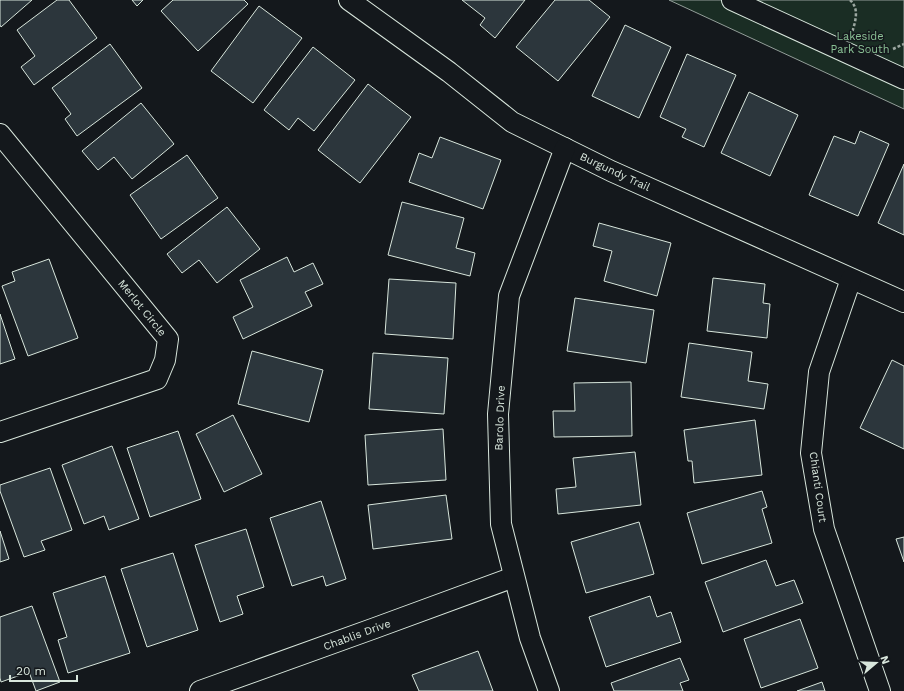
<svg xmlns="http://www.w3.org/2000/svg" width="904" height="691" viewBox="0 0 904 691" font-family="'Work Sans',sans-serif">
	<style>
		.green { fill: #1a2d24; stroke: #939e99 }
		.building { fill: #2c363c; stroke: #d8e6dc }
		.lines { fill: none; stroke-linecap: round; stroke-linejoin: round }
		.street-casing { stroke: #d8e6dc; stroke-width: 22 }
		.path { stroke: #9da8a2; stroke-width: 2.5; stroke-dasharray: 3 2; stroke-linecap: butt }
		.street { stroke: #14181c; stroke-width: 20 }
		.labels { text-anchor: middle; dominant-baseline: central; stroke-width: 3; stroke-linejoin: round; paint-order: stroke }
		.park-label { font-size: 11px; fill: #8ac095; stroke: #14181c }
		.street-label { font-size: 11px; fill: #d8e6dc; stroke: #14181c }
	</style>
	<rect width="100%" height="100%" fill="#14181c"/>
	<path class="green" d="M669 0H904V109Z"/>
	<g class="building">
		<path d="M0 0H32L1 27 0 25Z"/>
		<path d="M57 0H69L97 38 34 85 21 67 35 56 17 30Z"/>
		<path d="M132 0H143L137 6Z"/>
		<path d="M173 0H244L248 4 198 51 161 11Z"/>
		<path d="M462 0H525L495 38 480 25 485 18Z"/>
		<path d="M555 0H589L610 17 558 81 516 47Z"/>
		<path d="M259 6 302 38 253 103 211 71Z"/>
		<path d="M625 25 671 47 639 118 592 96Z"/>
		<path d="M110 44 142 88 77 136 65 119 71 114 52 88Z"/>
		<path d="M313 47 355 80 314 131 298 118 289 130 264 110Z"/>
		<path d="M687 54 736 75 704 147 682 137 686 129 660 117Z"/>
		<path d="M368 84 411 117 360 183 318 150Z"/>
		<path d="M749 92 798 115 770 176 721 153Z"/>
		<path d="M141 103 174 144 132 179 114 157 98 170 82 151Z"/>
		<path d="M860 131 889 144 858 216 809 195 834 136 855 144Z"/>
		<path d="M440 137 501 160 483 209 409 182 419 153 432 158Z"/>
		<path d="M187 155 218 198 161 239 130 195Z"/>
		<path d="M904 164V235L878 223Z"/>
		<path d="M402 202 464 218 456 248 475 253 470 276 388 255Z"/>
		<path d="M227 207 260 249 217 283 199 260 182 273 167 254Z"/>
		<path d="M599 223 671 243 657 296 604 281 612 251 593 246Z"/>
		<path d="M287 257 294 272 313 263 323 284 305 292 312 306 243 339 233 317 253 307 240 280Z"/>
		<path d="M49 259 78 338 28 356 2 286 15 281 12 272Z"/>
		<path d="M713 278 765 284 763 303 770 304 767 338 707 331Z"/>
		<path d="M389 279 456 283 453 339 385 334Z"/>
		<path d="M575 298 654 310 646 363 567 351Z"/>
		<path d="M0 314 15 359 0 364Z"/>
		<path d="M689 343 752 352 748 381 768 384 764 409 681 397Z"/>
		<path d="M252 351 323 370 309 422 238 404Z"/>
		<path d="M373 353 448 358 444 414 369 409Z"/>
		<path d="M892 360 904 366V449L860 428Z"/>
		<path d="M631 382 632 436 554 437 553 411H575L574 383Z"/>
		<path d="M233 415 262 474 224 492 196 434Z"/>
		<path d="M755 420 762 475 694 483 692 461H688L684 430Z"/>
		<path d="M443 429 446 480 368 485 365 435Z"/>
		<path d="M178 431 201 499 150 517 127 448Z"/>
		<path d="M112 446 139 519 109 530 104 516 84 524 62 465Z"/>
		<path d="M635 452 641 505 558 514 556 489 576 487 573 458Z"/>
		<path d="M50 468 72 530 41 541 45 550 24 557 0 491V485Z"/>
		<path d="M762 491 767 507 762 509 772 543 702 564 687 513Z"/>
		<path d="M446 495 452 539 373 549 368 505Z"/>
		<path d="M321 501 346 579 326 586 323 576 292 586 270 518Z"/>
		<path d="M639 522 654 574 586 593 571 542Z"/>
		<path d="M246 529 264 587 237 596 243 614 220 622 195 545Z"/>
		<path d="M0 531 9 559 0 562Z"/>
		<path d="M904 537V562L896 539Z"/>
		<path d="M173 553 198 630 147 647 121 569Z"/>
		<path d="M766 560 776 586 794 580 803 603 723 632 705 582Z"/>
		<path d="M105 576 130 653 68 673 58 640 67 637 53 593Z"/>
		<path d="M650 596 657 617 671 612 681 642 606 667 589 617Z"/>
		<path d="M32 606 60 682 36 691 29 672 1 682 0 678V617Z"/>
		<path d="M800 619 818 668 761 688 744 639Z"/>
		<path d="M478 651 493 691H419L412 675Z"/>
		<path d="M680 658 689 680 680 683 683 691H614L611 683Z"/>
		<path d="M822 682 825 691H797Z"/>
	</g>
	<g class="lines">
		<defs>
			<g id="street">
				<path d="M349 0 449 72 512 122 611 171 904 302"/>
				<path d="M732 0 904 79"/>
				<path d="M0 134 168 339 165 360 157 379 0 432"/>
				<path d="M851 279 819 372 811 453 824 529 880 691"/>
				<path d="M200 691 375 628 514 577"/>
				<path d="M549 691 530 638 501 524 498 414 509 296 565 148"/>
			</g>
		</defs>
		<use href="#street" class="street-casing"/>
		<g class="path">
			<path d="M850 0C860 9 855 22 852 33"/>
			<path d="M893 49 904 44"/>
		</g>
		<use href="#street" class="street"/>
	</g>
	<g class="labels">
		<g class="park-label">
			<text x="860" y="36">Lakeside<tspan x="860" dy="13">Park South</tspan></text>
		</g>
		<g class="street-label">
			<text transform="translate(615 172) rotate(25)">Burgundy Trail</text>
			<text transform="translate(142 308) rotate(51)">Merlot Circle</text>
			<text transform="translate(500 418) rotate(-88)">Barolo Drive</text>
			<text transform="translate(818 487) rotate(82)">Chianti Court</text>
			<text transform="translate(357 635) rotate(-20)">Chablis Drive</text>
		</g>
	</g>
	<g transform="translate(876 663) rotate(71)" stroke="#14181c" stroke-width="3" paint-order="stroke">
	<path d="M0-3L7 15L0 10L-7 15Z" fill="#d8e6dc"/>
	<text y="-6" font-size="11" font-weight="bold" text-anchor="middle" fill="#d8e6dc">N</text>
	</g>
	<path d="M10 675v6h67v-6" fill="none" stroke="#d8e6dc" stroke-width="2"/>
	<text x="16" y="675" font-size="12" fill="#d8e6dc" stroke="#14181c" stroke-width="3" paint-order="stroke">20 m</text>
</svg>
